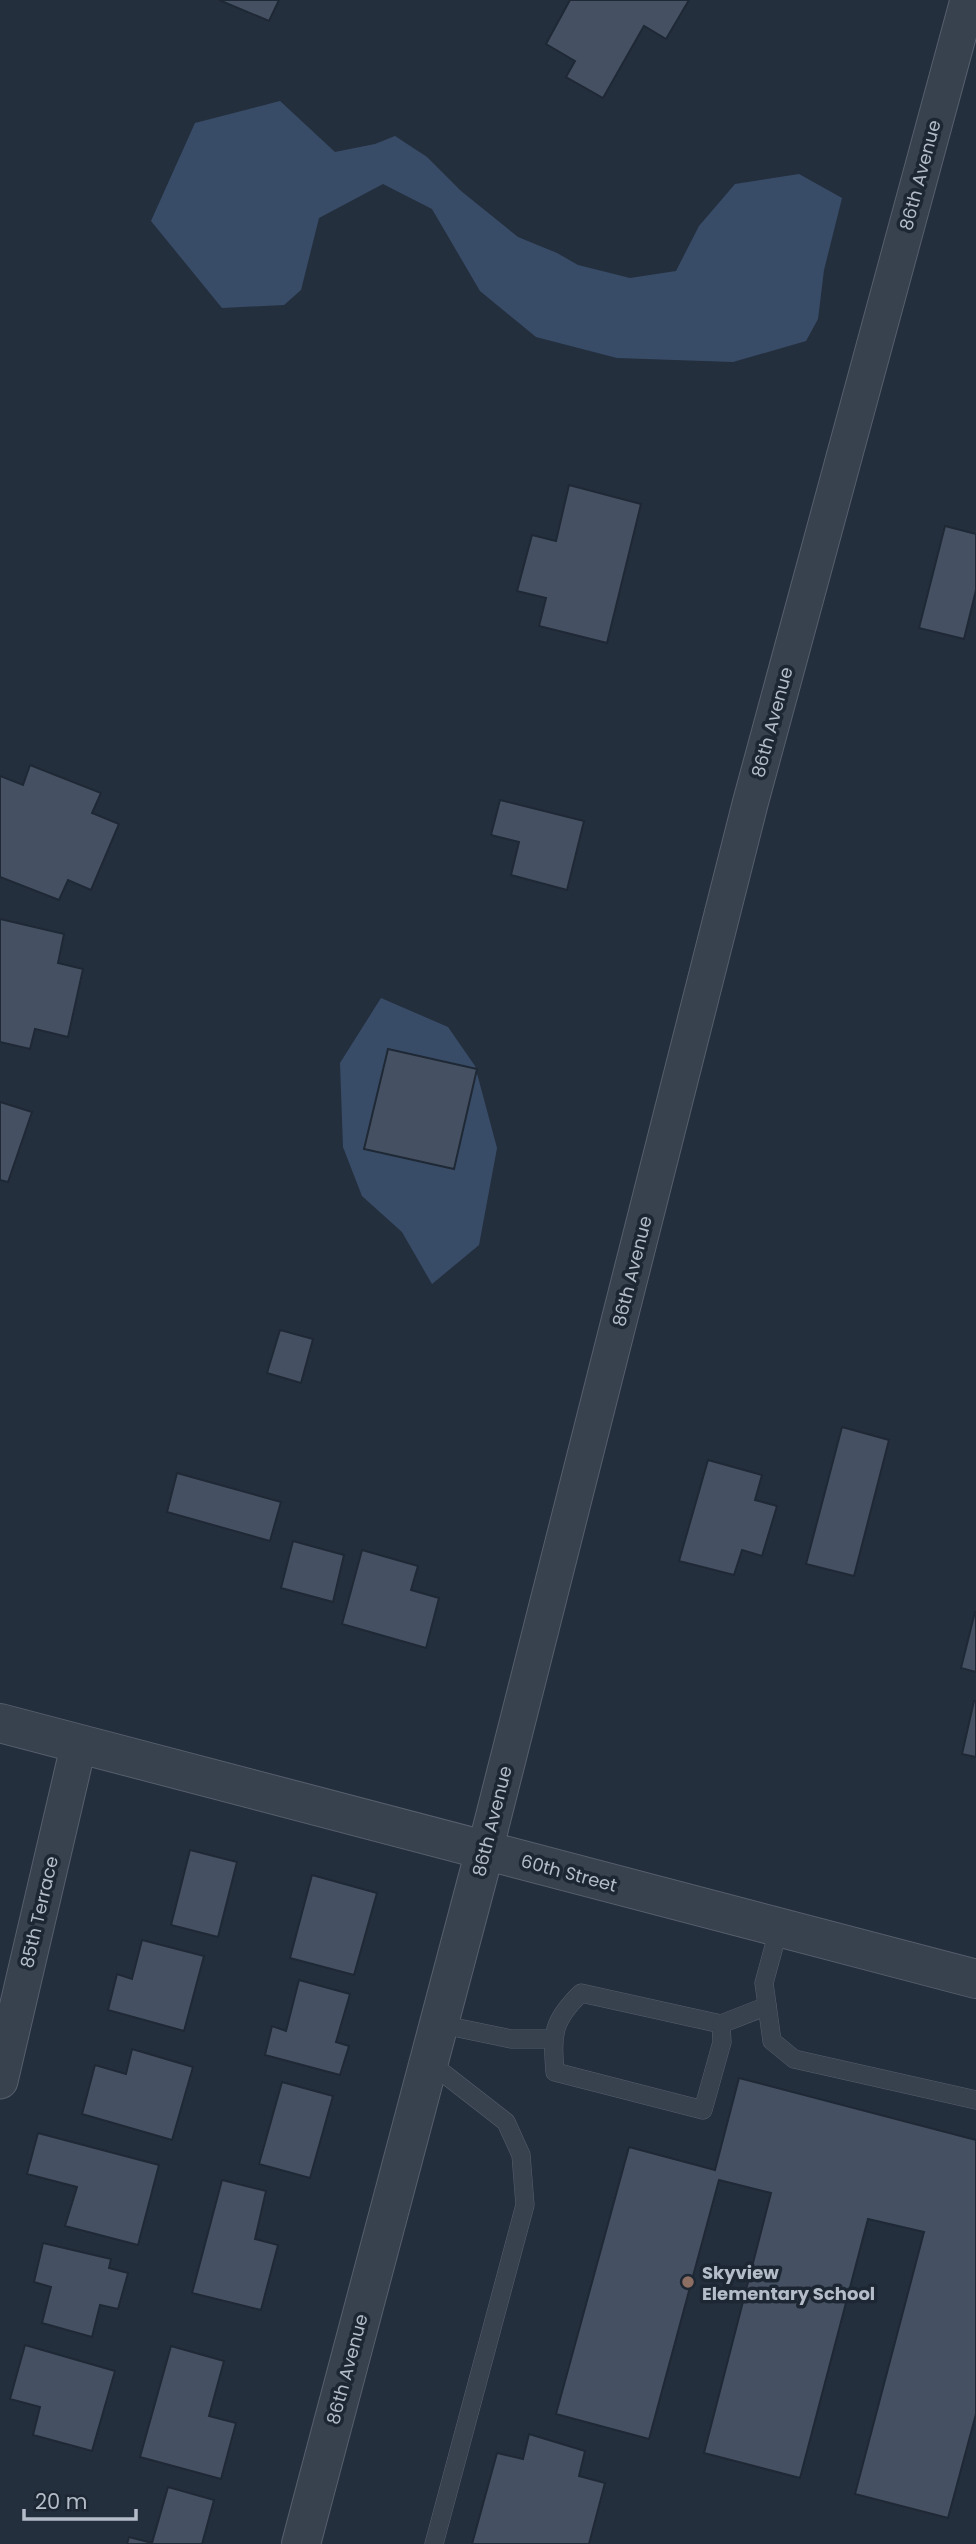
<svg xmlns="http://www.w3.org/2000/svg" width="976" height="2544" viewBox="0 0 976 2544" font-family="Poppins,sans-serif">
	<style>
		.water { fill: #394c67 }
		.building { fill: #455162; stroke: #1f2835; stroke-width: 2 }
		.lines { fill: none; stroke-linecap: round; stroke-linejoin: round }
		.service-casing { stroke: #565f6c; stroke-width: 19 }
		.minor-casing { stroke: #565f6c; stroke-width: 37 }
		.tertiary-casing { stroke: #565f6c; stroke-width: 40 }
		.service { stroke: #38414e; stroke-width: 18 }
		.minor { stroke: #38414e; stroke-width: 35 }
		.tertiary { stroke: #38414e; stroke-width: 38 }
		.education-dot { fill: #8d6e63; stroke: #1d2633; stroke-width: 2.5 }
		.labels { text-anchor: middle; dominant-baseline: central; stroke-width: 7; stroke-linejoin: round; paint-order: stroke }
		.street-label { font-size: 18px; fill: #b4bcc9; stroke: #1d2633 }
		.poi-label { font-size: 18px; font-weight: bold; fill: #b4bcc9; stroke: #1d2633; text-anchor: start }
	</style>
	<rect width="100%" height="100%" fill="#242f3e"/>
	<g class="water">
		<path d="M280 101 335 152 375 144 395 136 427 157 461 191 518 237 557 253 578 265 630 278 676 271 699 226 735 184 799 174 842 198 824 270 818 319 806 341 733 362 617 358 536 337 480 291 432 209 383 184 319 218 301 290 284 305 222 308 151 221 195 123Z"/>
		<path d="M381 998 448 1027 475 1066 497 1148 479 1245 432 1284 402 1232 362 1196 343 1147 340 1063Z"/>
	</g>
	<g class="building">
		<path d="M219 0H279L269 21Z"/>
		<path d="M570 0H689L666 39 644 26 603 98 566 77 575 61 546 44Z"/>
		<path d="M569 485 641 504 607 643 539 626 546 598 517 591 532 535 556 541Z"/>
		<path d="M945 526 976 534V590L964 639 919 628Z"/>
		<path d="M30 765 101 793 92 813 119 824 91 890 68 880 59 900 0 877V776L23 785Z"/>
		<path d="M500 800 584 821 567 890 511 875 519 842 491 835Z"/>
		<path d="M0 919 64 934 58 963 83 969 68 1037 35 1029 30 1049 0 1042Z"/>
		<path d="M388 1049 477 1069 454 1169 364 1149Z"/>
		<path d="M0 1102 32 1112 8 1182 0 1180Z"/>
		<path d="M280 1330 313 1339 301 1383 267 1373Z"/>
		<path d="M842 1427 889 1440 854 1576 806 1564Z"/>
		<path d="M708 1460 762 1475 755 1500 777 1506 762 1556 742 1550 734 1575 679 1561Z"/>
		<path d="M177 1473 281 1502 270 1541 167 1512Z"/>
		<path d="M293 1541 344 1555 333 1602 281 1588Z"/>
		<path d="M362 1550 418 1566 411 1590 439 1598 426 1648 342 1624Z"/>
		<path d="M975 1612H976V1672L961 1668Z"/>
		<path d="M974 1701H976V1757L962 1754Z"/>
		<path d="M190 1850 237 1862 218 1937 171 1925Z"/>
		<path d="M312 1875 377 1893 354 1975 290 1958Z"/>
		<path d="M142 1940 204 1956 184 2031 108 2010 117 1974 132 1979Z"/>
		<path d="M299 1980 350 1994 336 2042 349 2046 340 2075 265 2055 272 2026 286 2031Z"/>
		<path d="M132 2049 193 2067 172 2140 82 2114 95 2065 126 2074Z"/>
		<path d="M739 2078 976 2140V2414L948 2518 855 2494 924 2232 868 2219 800 2478 704 2453 771 2193 719 2180 649 2439 556 2414 629 2147 715 2170Z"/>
		<path d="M282 2082 333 2096 310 2178 259 2164Z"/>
		<path d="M38 2133 159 2165 138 2245 65 2226 77 2187 27 2174Z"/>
		<path d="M222 2180 266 2191 255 2239 278 2245 261 2310 192 2293Z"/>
		<path d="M43 2243 111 2259 109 2268 128 2273 118 2309 100 2305 92 2337 42 2323 51 2287 34 2282Z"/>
		<path d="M25 2345 115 2371 92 2451 33 2435 40 2407 10 2399Z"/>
		<path d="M171 2346 224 2361 209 2416 236 2423 221 2479 140 2457Z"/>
		<path d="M529 2434 585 2451 579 2476 605 2483 589 2544H472L497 2453 523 2459Z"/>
		<path d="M168 2487 214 2500 202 2544H127L129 2537 152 2543Z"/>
	</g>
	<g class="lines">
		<defs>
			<g id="service">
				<path d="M779 1928 764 1983 772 2041 794 2059 976 2100"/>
				<path d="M581 1993 721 2024 722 2042 703 2110 555 2072C552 2034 552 2021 581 1993Z"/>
				<path d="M439 2024 511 2039H552"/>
				<path d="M721 2024 767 2006"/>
				<path d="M429 2062 506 2122 521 2155 525 2205 434 2544"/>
			</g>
			<g id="minor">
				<path d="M485 1850 750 804 968 0"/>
				<path d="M0 2081 79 1743"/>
			</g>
			<g id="tertiary">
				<path d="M0 1723 976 1979"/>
				<path d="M301 2544 485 1850"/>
			</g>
		</defs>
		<use href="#service" class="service-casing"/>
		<use href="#minor" class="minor-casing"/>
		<use href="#tertiary" class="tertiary-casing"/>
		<use href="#service" class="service"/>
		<use href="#minor" class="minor"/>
		<use href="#tertiary" class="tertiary"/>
	</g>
	<circle class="education-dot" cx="688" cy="2282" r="7"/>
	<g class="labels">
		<g class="street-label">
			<text transform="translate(920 175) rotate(-75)">86th Avenue</text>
			<text transform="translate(772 722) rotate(-75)">86th Avenue</text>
			<text transform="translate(632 1271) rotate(-76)">86th Avenue</text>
			<text transform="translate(492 1821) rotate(-76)">86th Avenue</text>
			<text transform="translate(569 1873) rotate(15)">60th Street</text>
			<text transform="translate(39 1912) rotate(-77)">85th Terrace</text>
			<text transform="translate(347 2369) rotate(-75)">86th Avenue</text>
		</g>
		<g class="poi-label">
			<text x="702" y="2272">Skyview<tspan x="702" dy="21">Elementary School</tspan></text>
		</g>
	</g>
	<path d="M24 2509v10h112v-10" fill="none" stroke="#b4bcc9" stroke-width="3.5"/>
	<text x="35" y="2509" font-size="21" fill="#b4bcc9" stroke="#1d2633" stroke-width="5" paint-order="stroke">20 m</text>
</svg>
